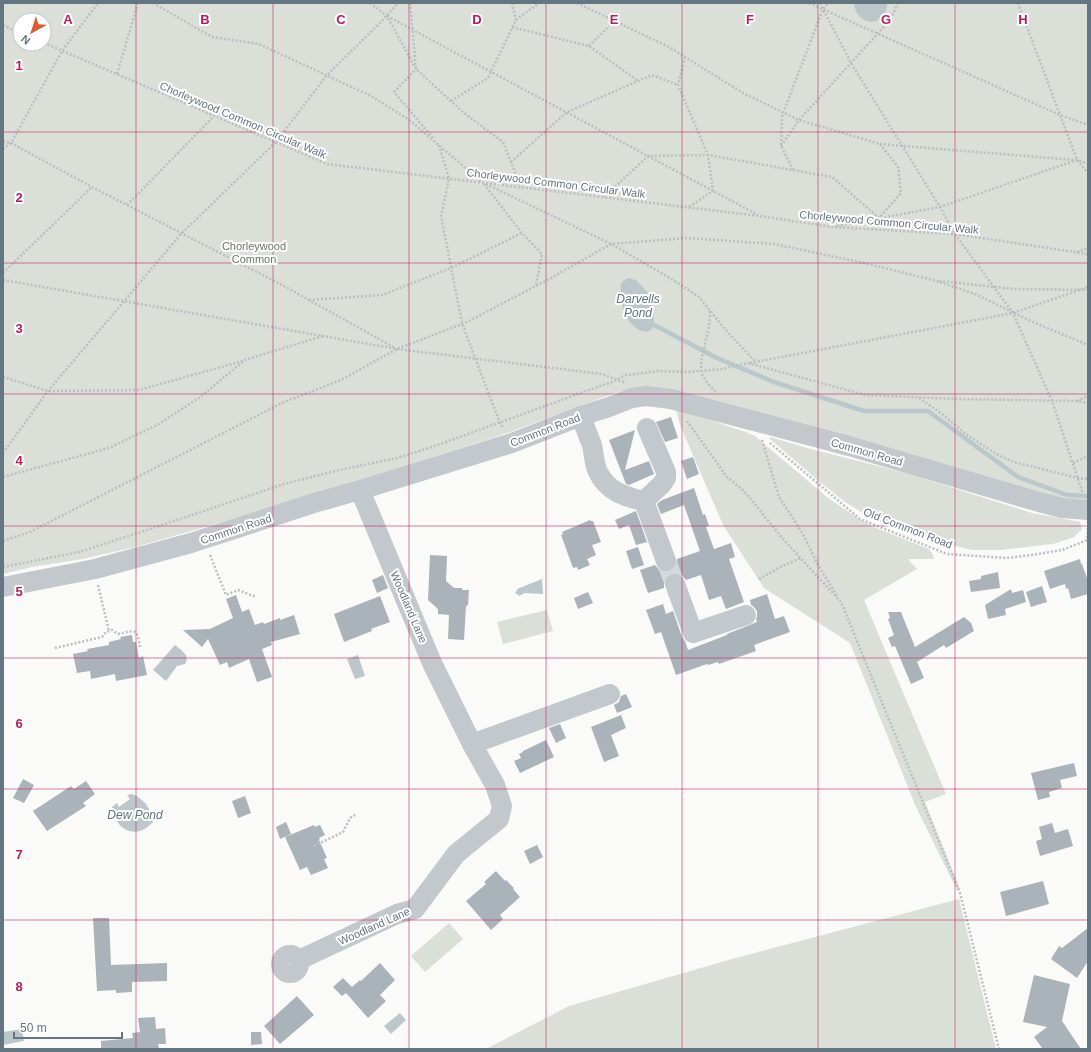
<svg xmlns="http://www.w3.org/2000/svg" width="1091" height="1052" viewBox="0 0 1091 1052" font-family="Arial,sans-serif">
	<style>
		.green { fill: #dadfd7; fill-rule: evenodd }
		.water { fill: #bbc7cb }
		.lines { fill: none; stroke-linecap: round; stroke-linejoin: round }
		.stream { stroke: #bbc7cb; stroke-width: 4.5 }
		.building { fill: #aab3b9 }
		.minor-tunnel { stroke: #d5d9db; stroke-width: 20; stroke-dasharray: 20 10; stroke-linecap: butt }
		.path { stroke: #bbbfc2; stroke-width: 2.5; stroke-dasharray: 2 2; stroke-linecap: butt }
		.minor { stroke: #c3c8cc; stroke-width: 20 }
		.grid { fill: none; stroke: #c2185b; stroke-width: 1; stroke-opacity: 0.55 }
		.labels { text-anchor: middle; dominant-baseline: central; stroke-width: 4; stroke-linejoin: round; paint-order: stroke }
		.street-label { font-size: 11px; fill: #657683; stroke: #fff }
		.park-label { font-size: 11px; fill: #687a64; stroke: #fff }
		.water-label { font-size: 12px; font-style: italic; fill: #60757c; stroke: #fff }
		.grid-label { font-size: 13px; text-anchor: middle; font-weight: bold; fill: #c2185b; stroke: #fff; stroke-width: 4; stroke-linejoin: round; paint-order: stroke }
	</style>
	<rect width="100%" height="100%" fill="#fafaf8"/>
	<g class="green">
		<path d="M3 3H1088V502L1065 500 635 388 615 393 499 436 265 510 135 547 83 559 32 567 3 574ZM20 20H44V44H20Z"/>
		<path d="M675 406 730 427 743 431 755 436 828 498 859 519 876 528 929 549 932 553 934 559H908L917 569 864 600 946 794 925 802 960 889 957 890 916 807 850 643 764 588 723 525 680 425Z"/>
		<path d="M770 437 811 449 906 473 1032 513 1080 522 1082 529 1074 537 1053 544 1001 550H972L939 542 898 529 869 517 845 502 820 482 770 439Z"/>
		<path d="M547 610 553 631 503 644 497 622Z"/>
		<path d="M959 899 996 1049H486L569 1006 732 959Z"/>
		<path d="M449 923 463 939 425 972 411 956Z"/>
	</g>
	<g class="water">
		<path d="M854 3H887C888 28 856 28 854 3Z"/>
		<path d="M628 278 636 280 647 292 652 298 653 305 654 325 651 330 647 332C625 330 619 301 621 283Z"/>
		<path d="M542 579 543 594 525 593 519 596 518 594 517 595 515 592 517 591V589Z"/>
		<path d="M175 645C181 650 191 656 185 664L177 666 166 681 153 670Z"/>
		<path d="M358 655 365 676 355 679 347 659Z"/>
		<path d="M132 794C145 799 151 809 153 822 136 841 115 830 112 807L117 803 119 807 130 799 127 795Z"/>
		<path d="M400 1013 406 1020 391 1034 384 1026Z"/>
		<path d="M22 1029 24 1041 3 1045V1032Z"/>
	</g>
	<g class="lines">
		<path class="stream" d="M654 325 717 358 774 382 864 411H928L1018 477 1067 495 1088 496"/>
	</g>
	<g class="building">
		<path d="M671 417 678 438 665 442 656 422Z"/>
		<path d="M635 430 625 470 649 461 654 474 629 485 626 484 609 440Z"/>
		<path d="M693 457 699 474 687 479 681 461Z"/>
		<path d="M694 488 703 515 705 514 709 526 706 527 714 549 731 543 735 557 729 559 744 602 726 609 721 596 709 600 701 575 686 580 682 575 677 573H671L666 577 664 582V588L648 593 640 570 655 565 659 570 664 572H670L675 568 677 563V559L700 551 684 505 661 514 657 504 662 500Z"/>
		<path d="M636 511 647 542 636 545 629 525 619 529 615 520Z"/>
		<path d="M590 520 591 521H593L601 542 592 545 596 555 587 559 590 565 578 570 577 567 573 568 561 535 563 534 562 532Z"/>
		<path d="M638 547 644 565 632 569 626 551Z"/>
		<path d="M430 555 447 556 446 581 454 588H462V590H469L468 605 466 606 464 640 448 639 449 615 438 614V609L428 600Z"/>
		<path d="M1080 559 1081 564H1082L1088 581V594L1071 599 1068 588 1066 589 1065 584 1050 589 1044 571Z"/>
		<path d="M998 572 1000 588 971 592 969 581 981 579V576Z"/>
		<path d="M383 575 388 588 377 593 372 580Z"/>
		<path d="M1042 586 1047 602 1031 607 1026 592Z"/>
		<path d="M1011 589 1012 593 1023 590 1026 602 1005 609 1006 615 988 619 985 605Z"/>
		<path d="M588 592 593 603 578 609 574 598Z"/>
		<path d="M767 594 775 619 784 616 790 632 754 645 756 651 719 664 718 662 708 665 707 664 676 675 661 632 655 634 646 610 663 604 666 614 673 611 682 637 685 641 688 650 727 635V634L757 622 756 619 757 617V611L754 607 751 605 750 600Z"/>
		<path d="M236 595 242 612 249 609 255 625 263 622 264 624 280 618V620L294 615 300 634 271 642 272 645 262 649 272 677 257 682 249 659 229 668 227 662 220 665 208 639 202 647 183 630 210 629 233 618 226 599Z"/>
		<path d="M380 596 390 622 371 629 372 631 344 642 334 614Z"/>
		<path d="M888 612H901L915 647 964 617 971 623 974 631 946 648 944 645 917 662 924 678 911 684 895 646 892 647 888 638 894 635 888 619 890 618Z"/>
		<path d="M132 635 133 642H136L139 658 143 656 147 675 116 681 115 674 91 679 90 671 77 673 73 654 88 651 87 649 109 645V642L121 639 120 637Z"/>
		<path d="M626 694 632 707 617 713 614 705 619 702 621 696Z"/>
		<path d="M621 715 626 728 611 735 619 756 604 762 591 727Z"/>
		<path d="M560 724 566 738 556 743 549 728Z"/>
		<path d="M546 740 554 757 520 773 514 761 521 758 519 754 523 752V751Z"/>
		<path d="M1074 763 1077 776 1060 780 1062 788 1049 792 1050 797 1038 800 1031 773Z"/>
		<path d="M23 779 34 785 24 803 13 798Z"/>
		<path d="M86 781 95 794 83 803 86 806 47 831 33 811 71 786 74 789Z"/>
		<path d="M245 796 251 813 238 818 232 801Z"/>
		<path d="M286 822 291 834 280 839 276 827Z"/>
		<path d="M1052 823 1055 833 1068 829 1073 846 1040 856 1036 841 1042 839 1039 827Z"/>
		<path d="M314 825 315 827 320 825 325 835 319 838 320 839 319 840 327 858 324 859 328 868 311 875 307 867 300 870 285 837Z"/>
		<path d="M537 845 543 857 530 864 524 851Z"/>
		<path d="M496 871 505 881 506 880 514 888 513 889 520 897 500 915 503 919 491 930 466 901 486 884 484 882Z"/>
		<path d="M1043 881 1049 904 1006 916 1000 892Z"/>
		<path d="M93 918H109L111 965 167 963V981L132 982V992L116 993V990L97 991Z"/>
		<path d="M1088 928V961L1077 978 1051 959 1059 946 1062 948Z"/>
		<path d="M380 963 395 980 380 995 386 1001 368 1018 346 993 342 996 333 987 343 978 352 987 360 980 361 981Z"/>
		<path d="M1034 975 1070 984 1062 1021 1081 1049H1043L1034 1037 1047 1027 1023 1022Z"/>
		<path d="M297 996 314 1015 280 1044 264 1026Z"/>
		<path d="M155 1017 156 1029 165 1028 166 1044H158L159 1049H101V1041L133 1038 132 1033 140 1032 138 1018Z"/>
		<path d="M251 1032H261L262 1044 251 1045Z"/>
	</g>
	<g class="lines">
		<path class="minor-tunnel" d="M666 561 675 584"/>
		<g class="path">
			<path d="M153 3 212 37 259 44 371 96 408 119 482 182"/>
			<path d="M370 3 387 16 416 69 394 92 433 138"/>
			<path d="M410 3 416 69 464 113 503 142 521 187"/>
			<path d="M512 3 516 20"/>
			<path d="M577 3 669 47 743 93 799 120 880 144 898 167 901 193 879 218 832 177 708 155 648 156 604 197"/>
			<path d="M809 3 1060 115 1088 125"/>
			<path d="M820 3 851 63 940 207 955 234 1013 313 1052 401 1083 494"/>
			<path d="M1018 3 1077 160 1088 173"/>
			<path d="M387 16 758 215"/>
			<path d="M3 25 20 33"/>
			<path d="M512 27 589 46 638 81"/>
			<path d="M44 43 327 164 760 216 832 227 955 234 1088 254"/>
			<path d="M589 46 614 21"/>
			<path d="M685 57 678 85 708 155 713 191 689 207"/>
			<path d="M117 74 138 3"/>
			<path d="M451 101 488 78 516 20 539 3"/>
			<path d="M3 141 11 143 92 187 284 286 395 348"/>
			<path d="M880 144 1074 160"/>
			<path d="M439 145 449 179 441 216 462 323 475 358 500 423 503 428"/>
			<path d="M781 146 799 120 891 19 898 3"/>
			<path d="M3 149 11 143 62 51 98 3"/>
			<path d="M511 162 567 112 652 75 678 85"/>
			<path d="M793 170 781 146 782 116 823 9 828 3"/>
			<path d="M484 184 522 233 542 254 536 285"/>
			<path d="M486 184 611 244 670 278 699 297 729 334 756 362"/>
			<path d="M127 205 214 116"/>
			<path d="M837 226 940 207 1077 160 1088 164"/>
			<path d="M1077 252 1088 248"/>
			<path d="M3 273 92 187"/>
			<path d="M3 280 397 349 602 374 626 383"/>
			<path d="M939 281 1015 289 1088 290"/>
			<path d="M309 300 382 295 451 268 522 233"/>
			<path d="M710 311C710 321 709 330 706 339 704 351 699 362 702 373 704 381 712 388 717 393"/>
			<path d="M750 363 1013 313 1088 287"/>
			<path d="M3 377 48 391 139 390 243 361"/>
			<path d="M919 398 942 414 967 435 998 455 1014 462 1078 478 1088 479"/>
			<path d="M1077 401 1088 396"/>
			<path d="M687 421 727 477 744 491 783 539 841 602 960 893 999 1049"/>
			<path d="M762 440 779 497 803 534 817 563 837 596"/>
			<path d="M770 443 860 519 947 554 1006 558 1032 555 1062 550 1080 543 1087 540 1088 526"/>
			<path d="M3 453 48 391 181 234 276 142 327 75 382 21 398 3"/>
			<path d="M1073 463 1088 456"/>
			<path d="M3 477 109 448 157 425 199 398 245 360 323 336"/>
			<path d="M3 541 30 532 282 403 341 380 397 349 467 322 551 278 611 244 687 238 774 244 864 263 933 280 975 294 1033 322 1088 345"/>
			<path d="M210 555 226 595 238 590 256 597"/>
			<path d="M3 567 79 552 153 528 284 484 335 471 397 458 432 447 570 397 580 393 612 382 626 375 658 371 688 372 722 369 748 363 865 395 955 399 1076 401 1088 403"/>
			<path d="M759 579 782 566 801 558"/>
			<path d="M98 585 109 631"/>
			<path d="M55 648 102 637 106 632 112 630 118 634C136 630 137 628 140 647"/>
			<path d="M314 846 343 832 350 818 357 814"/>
		</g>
		<g class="minor">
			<path d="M581 416C584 425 588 435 592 445 594 454 594 464 598 472 607 491 625 497 644 501"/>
			<path d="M647 428 666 472V478L662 484 644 501 666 561"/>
			<path d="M675 584 693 633 746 615"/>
			<path d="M3 587 95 569 191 543 314 503 360 490 512 443 581 416 609 407 632 398 646 396 671 399 849 446 1039 502 1062 508 1088 510"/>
			<path d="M472 744 610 694"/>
			<circle cx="290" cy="964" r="9"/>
			<path d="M299 960 397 914 415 909 456 854 499 819 502 806 495 785 472 744 432 663 360 490"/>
		</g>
	</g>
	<path class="grid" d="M136 3V1049M273 3V1049M409 3V1049M546 3V1049M682 3V1049M818 3V1049M955 3V1049M3 132H1088M3 263H1088M3 394H1088M3 526H1088M3 658H1088M3 789H1088M3 920H1088"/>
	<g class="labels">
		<g class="street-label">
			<text transform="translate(243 120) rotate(23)">Chorleywood Common Circular Walk</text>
			<text transform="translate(556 183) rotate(7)">Chorleywood Common Circular Walk</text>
			<text transform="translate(889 222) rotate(5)">Chorleywood Common Circular Walk</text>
			<text transform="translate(545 430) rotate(-21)">Common Road</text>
			<text transform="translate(867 452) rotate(16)">Common Road</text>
			<text transform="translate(908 528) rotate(21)">Old Common Road</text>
			<text transform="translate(236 529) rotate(-18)">Common Road</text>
			<text transform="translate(409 607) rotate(67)">Woodland Lane</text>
			<text transform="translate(374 926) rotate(-24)">Woodland Lane</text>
		</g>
		<g class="park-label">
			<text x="254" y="246">Chorleywood<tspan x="254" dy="13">Common</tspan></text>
		</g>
		<g class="water-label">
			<text x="638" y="299">Darvells<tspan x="638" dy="14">Pond</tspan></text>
			<text x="135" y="815">Dew Pond</text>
		</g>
	</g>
	<g class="grid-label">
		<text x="68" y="24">A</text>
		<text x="205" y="24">B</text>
		<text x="341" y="24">C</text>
		<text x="477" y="24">D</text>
		<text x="614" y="24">E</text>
		<text x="750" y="24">F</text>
		<text x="886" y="24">G</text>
		<text x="1023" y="24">H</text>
		<text x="19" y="70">1</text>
		<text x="19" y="202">2</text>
		<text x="19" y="333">3</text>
		<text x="19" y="465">4</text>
		<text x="19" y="596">5</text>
		<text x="19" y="728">6</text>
		<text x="19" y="859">7</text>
		<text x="19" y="991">8</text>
	</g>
	<rect width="1091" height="1052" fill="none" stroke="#657683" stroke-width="8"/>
	<g transform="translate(32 32) rotate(219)"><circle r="19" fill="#ffffff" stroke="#c1c8cd"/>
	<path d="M0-3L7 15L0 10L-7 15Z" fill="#e4572e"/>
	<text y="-6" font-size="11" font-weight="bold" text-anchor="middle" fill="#657683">N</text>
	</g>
	<path d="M14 1032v6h108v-6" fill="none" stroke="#657683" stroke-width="2"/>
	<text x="20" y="1032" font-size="12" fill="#657683" stroke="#ffffff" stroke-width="3" paint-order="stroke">50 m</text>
</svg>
